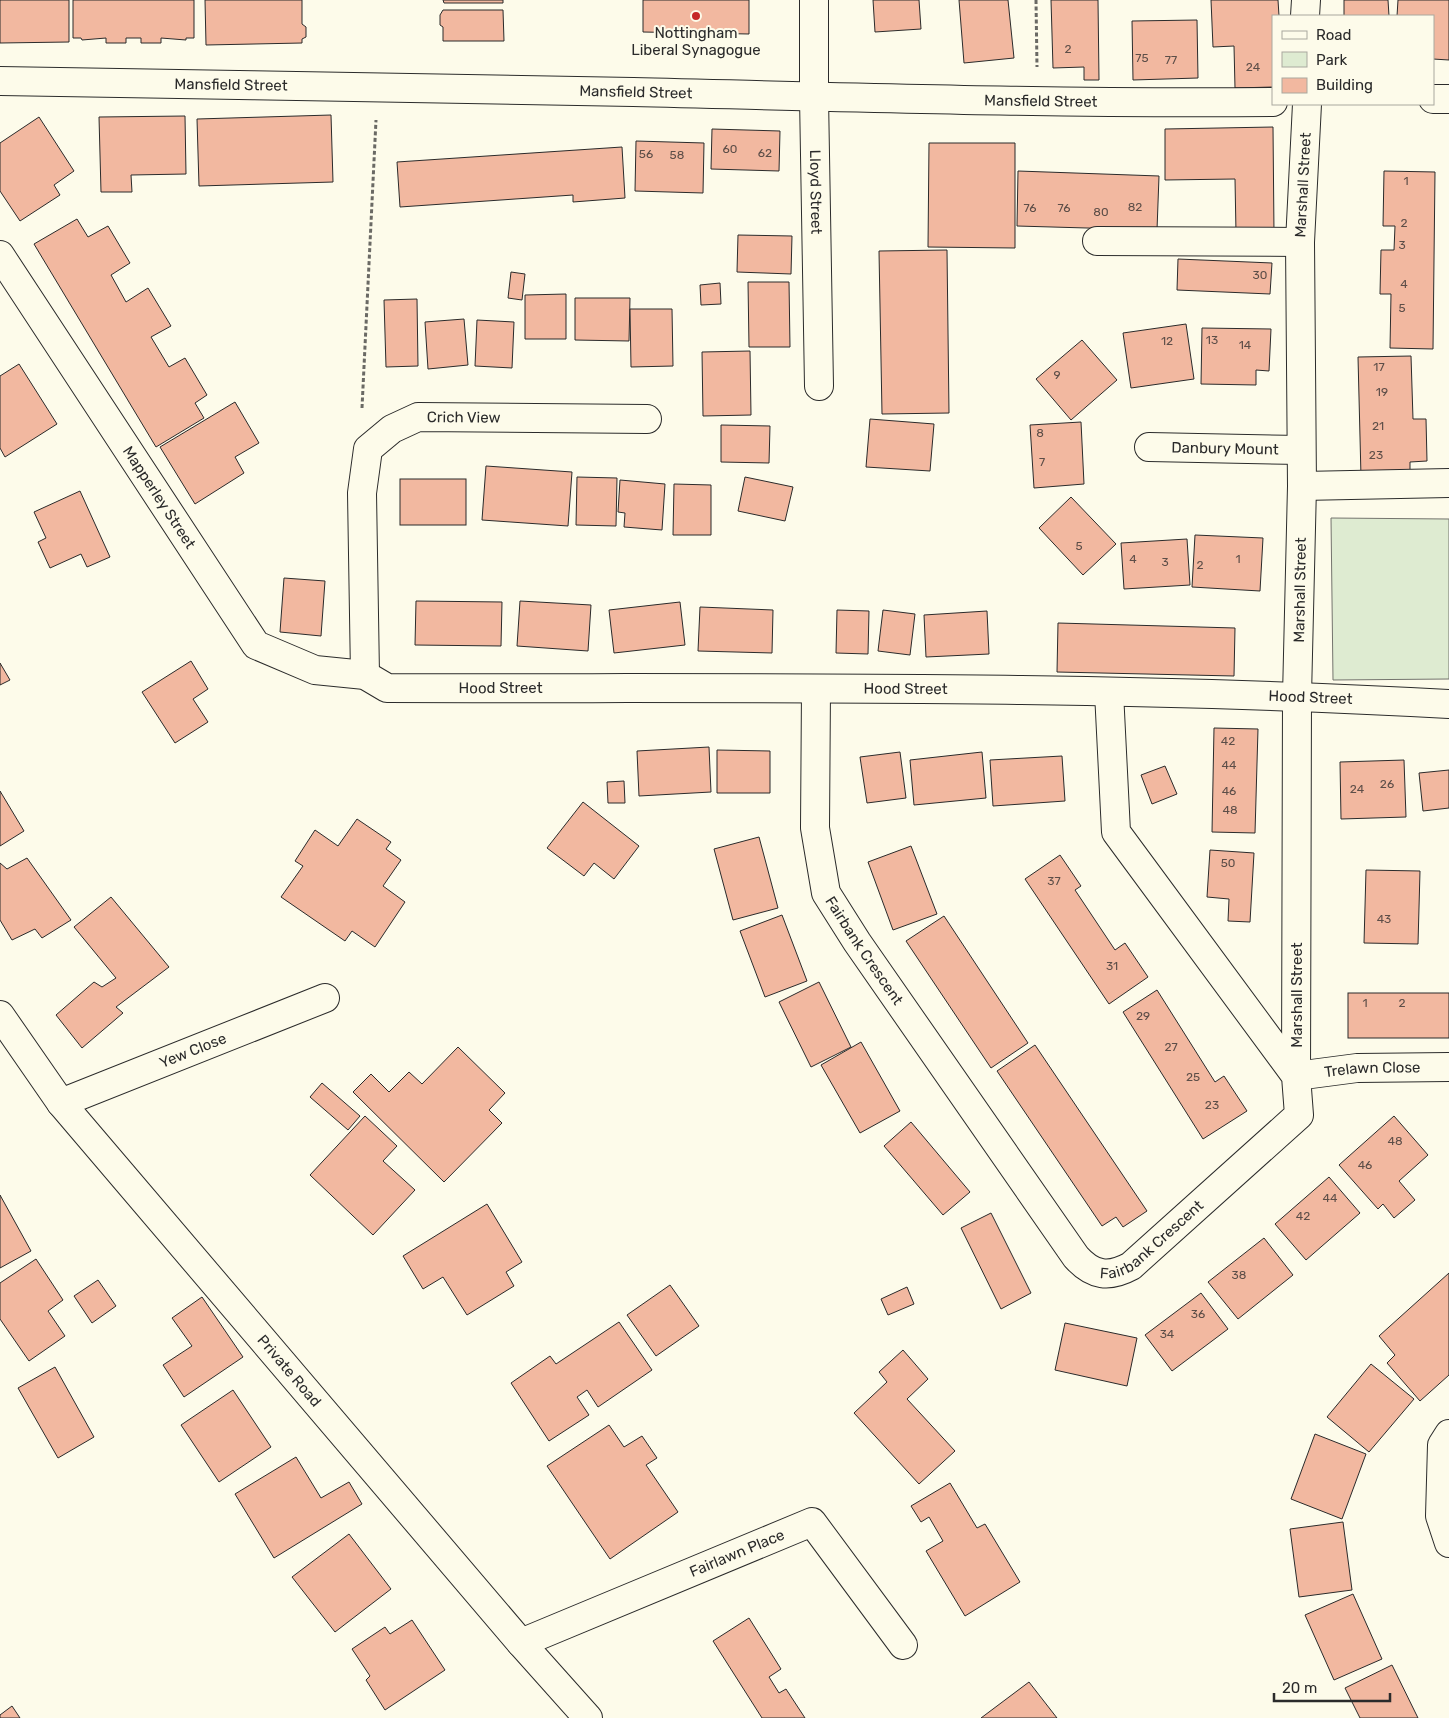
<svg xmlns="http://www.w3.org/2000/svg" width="1449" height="1718" viewBox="0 0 1449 1718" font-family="Rubik,sans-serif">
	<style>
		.green { fill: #deebd1; stroke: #74746e }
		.building { fill: #f2b8a0; stroke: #2b2b2b }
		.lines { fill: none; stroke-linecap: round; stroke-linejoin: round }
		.minor-casing { stroke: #2b2b2b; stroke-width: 30 }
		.path { stroke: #6a6964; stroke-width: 3; stroke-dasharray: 4 2.5; stroke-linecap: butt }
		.minor { stroke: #fdfbea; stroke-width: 28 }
		.poi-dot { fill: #c62828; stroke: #fdfbea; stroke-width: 2 }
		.labels { text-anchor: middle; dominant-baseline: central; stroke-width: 4; stroke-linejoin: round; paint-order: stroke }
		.number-label { font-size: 12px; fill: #5d4e48 }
		.poi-label { font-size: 15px; fill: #2b2b2b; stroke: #fdfbea }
		.street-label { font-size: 15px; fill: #2b2b2b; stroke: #fdfbea }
	</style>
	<rect width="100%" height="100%" fill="#fdfbea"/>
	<path class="green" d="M1331 518 1449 519V679L1333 680Z"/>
	<g class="building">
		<path d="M0 0H69V42L0 43Z"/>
		<path d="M73 0H194V38H186V40L161 38V43H141V38H126V43H106V38L82 40 81 38H73Z"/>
		<path d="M205 0H302V24L306 27V37L302 39V43L206 45Z"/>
		<path d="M443 0H503V3H444Z"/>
		<path d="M643 0H749V34L643 32Z"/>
		<path d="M873 0H919L921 29 875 32Z"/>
		<path d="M959 0H1008L1014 58 964 63Z"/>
		<path d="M1051 0H1098L1099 80H1084V67L1053 68Z"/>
		<path d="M1211 0H1278L1279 16H1273V87L1235 88 1234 46 1213 47Z"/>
		<path d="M1344 0H1388L1389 16H1344Z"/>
		<path d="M1398 0H1449V60L1433 59V16H1397Z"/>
		<path d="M443 10H503L504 41H443V27L440 25V15Z"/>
		<path d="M1197 20 1198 78 1133 80 1132 21Z"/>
		<path d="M331 115 333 182 199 186 197 119Z"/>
		<path d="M185 116 186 174 131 175 132 192H101L99 117Z"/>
		<path d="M39 117 74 171 54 185 60 195 20 221 0 191V143Z"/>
		<path d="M1273 127 1274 233H1236L1235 179 1165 180V129Z"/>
		<path d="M712 129 780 131 779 171 711 169Z"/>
		<path d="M636 141 704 143 703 193 635 191Z"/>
		<path d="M929 143H1015V248L928 247Z"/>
		<path d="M622 147 625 198 573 202V195L400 207 397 162Z"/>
		<path d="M1018 171 1159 176 1157 230 1017 226Z"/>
		<path d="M1384 171 1435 172 1433 349 1390 348 1391 294H1380L1381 250H1394L1395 226H1383Z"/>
		<path d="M77 219 88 237 108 226 130 263 111 275 126 302 148 288 171 326 151 337 169 367 185 358 207 395 195 403 204 418 156 447 34 244Z"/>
		<path d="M738 235 792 236 791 274 737 272Z"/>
		<path d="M947 250 949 413 882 414 879 251Z"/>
		<path d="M1178 259 1272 263 1270 294 1177 290Z"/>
		<path d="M511 272 525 274 522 300 508 298Z"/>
		<path d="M748 282H789L790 347H749Z"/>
		<path d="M720 283 721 304 701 305 700 285Z"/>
		<path d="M566 294V339H525V295Z"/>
		<path d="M575 298H630L629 341 575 340Z"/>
		<path d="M417 299 418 366 386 367 384 300Z"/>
		<path d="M630 309H672L673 366 631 367Z"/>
		<path d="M464 319 468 365 428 369 425 322Z"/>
		<path d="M477 320 514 322 512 368 475 366Z"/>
		<path d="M1186 324 1194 379 1131 388 1123 333Z"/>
		<path d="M1202 328 1271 329 1269 371 1256 370V385L1201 384Z"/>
		<path d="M1082 340 1117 380 1071 420 1036 379Z"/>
		<path d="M750 351 751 415 703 416 702 352Z"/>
		<path d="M1411 356 1413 419H1426L1427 461 1410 462V475L1361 477 1358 357Z"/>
		<path d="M19 364 57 424 5 457 0 448V376Z"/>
		<path d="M235 402 259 443 235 457 244 473 195 504 160 447Z"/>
		<path d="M870 419 934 424 930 471 866 467Z"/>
		<path d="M1081 422 1084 484 1034 488 1030 425Z"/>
		<path d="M721 425 770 426 769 463 721 462Z"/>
		<path d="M486 466 572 472 568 526 482 520Z"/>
		<path d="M577 477 617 478 616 526 576 525Z"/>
		<path d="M745 477 793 487 785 521 738 511Z"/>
		<rect x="400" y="479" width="66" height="46"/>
		<path d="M620 480 665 484 662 530 624 527 625 513 618 512Z"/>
		<path d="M674 484 711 485V535H673Z"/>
		<path d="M80 491 110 557 87 567 81 554 50 568 38 542 46 538 34 512Z"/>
		<path d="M1071 497 1116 544 1083 575 1039 528Z"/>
		<path d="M1195 535 1263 538 1260 591 1192 587Z"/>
		<path d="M1187 539 1190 585 1124 589 1121 543Z"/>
		<path d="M284 578 325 581 321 636 280 632Z"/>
		<path d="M416 601 502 602 501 646 415 645Z"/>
		<path d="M520 601 591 605 588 651 517 646Z"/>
		<path d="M680 602 685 645 614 653 609 610Z"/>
		<path d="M700 607 773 610 772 653 698 651Z"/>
		<path d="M837 610 869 611 868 654 836 653Z"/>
		<path d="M883 610 915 614 910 655 878 651Z"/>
		<path d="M987 611 989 654 926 657 924 615Z"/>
		<path d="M1058 623 1235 628 1234 676 1057 672Z"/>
		<path d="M191 661 208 689 193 699 208 722 175 743 142 692Z"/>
		<path d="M0 663 10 680 0 685Z"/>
		<path d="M1214 728 1258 729 1255 833 1212 832Z"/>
		<path d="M709 747 711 792 639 796 637 751Z"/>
		<path d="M717 750 770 751V793H717Z"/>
		<path d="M900 752 906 798 867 803 860 757Z"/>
		<path d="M982 752 986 798 914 805 910 760Z"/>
		<path d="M1062 756 1065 801 993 806 990 760Z"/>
		<path d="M1404 760 1406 817 1341 819 1340 762Z"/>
		<path d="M1165 766 1177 794 1152 804 1141 775Z"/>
		<path d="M1449 770V808L1423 811 1419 773Z"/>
		<path d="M624 781 625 803H608L607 782Z"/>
		<path d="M0 791 24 831 0 846Z"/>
		<path d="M583 802 639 846 614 879 594 863 584 876 547 848Z"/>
		<path d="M357 819 391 842 386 849 401 860 383 886 405 902 375 947 352 931 345 941 281 897 303 866 295 861 315 830 338 846Z"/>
		<path d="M759 837 778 908 733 920 714 849Z"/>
		<path d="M911 846 937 914 893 930 868 862Z"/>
		<path d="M1210 850 1254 853 1250 922 1228 921 1229 899 1207 897Z"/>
		<path d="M1060 855 1081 886 1075 890 1115 950 1125 943 1148 977 1109 1004 1025 879Z"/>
		<path d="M27 858 71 920 42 938 35 929 12 940 0 920V863L7 869Z"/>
		<path d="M1366 870 1420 871 1418 944 1364 943Z"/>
		<path d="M111 897 169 967 116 1007 123 1013 82 1048 56 1015 94 982 102 987 116 978 74 927Z"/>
		<path d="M782 915 807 981 765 997 740 931Z"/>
		<path d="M944 916 1028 1043 991 1068 906 941Z"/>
		<path d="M819 982 851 1047 811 1067 779 1002Z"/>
		<path d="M1157 990 1215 1082 1224 1076 1247 1111 1203 1139 1123 1012Z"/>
		<rect x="1348" y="993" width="101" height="45"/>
		<path d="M861 1042 900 1111 860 1133 821 1065Z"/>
		<path d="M1035 1045 1147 1211 1123 1227 1116 1217 1102 1226 997 1071Z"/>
		<path d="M458 1047 505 1093 489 1110 502 1123 444 1182 353 1092 371 1074 389 1092 409 1072 422 1084Z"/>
		<path d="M322 1083 360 1116 348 1130 310 1097Z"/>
		<path d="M365 1116 397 1146 383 1161 415 1190 373 1235 310 1175Z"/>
		<path d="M1394 1116 1428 1155 1399 1181 1415 1200 1394 1218 1383 1204 1378 1209 1339 1165Z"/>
		<path d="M911 1122 970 1192 943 1215 884 1146Z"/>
		<path d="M1329 1177 1360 1213 1306 1260 1275 1224Z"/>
		<path d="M0 1195 31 1251 0 1268Z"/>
		<path d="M487 1204 522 1262 506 1272 514 1286 467 1315 443 1277 423 1289 403 1256Z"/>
		<path d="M991 1213 1031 1293 1001 1309 961 1228Z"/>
		<path d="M1264 1238 1293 1275 1238 1319 1208 1282Z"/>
		<path d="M36 1259 63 1300 48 1311 65 1336 29 1361 0 1319V1283Z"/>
		<path d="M1449 1273V1375L1420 1401 1387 1363 1395 1355 1379 1336Z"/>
		<path d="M98 1280 116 1306 92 1323 74 1296Z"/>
		<path d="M670 1285 699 1326 656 1356 627 1315Z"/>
		<path d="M907 1287 914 1304 888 1315 881 1299Z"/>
		<path d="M1201 1293 1228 1329 1172 1371 1145 1335Z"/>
		<path d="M202 1297 243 1357 184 1397 163 1365 192 1346 172 1318Z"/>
		<path d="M619 1322 652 1370 598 1407 587 1390 577 1397 589 1415 549 1441 511 1383 550 1356 556 1364Z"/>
		<path d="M1065 1323 1137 1338 1127 1386 1055 1370Z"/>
		<path d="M903 1350 928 1379 907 1399 955 1451 919 1484 854 1413 887 1382 879 1372Z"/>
		<path d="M1371 1364 1414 1399 1369 1452 1327 1417Z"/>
		<path d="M55 1367 94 1437 58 1458 18 1388Z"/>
		<path d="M233 1390 271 1447 219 1482 181 1425Z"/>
		<path d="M609 1425 624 1447 642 1436 657 1458 646 1465 678 1512 610 1559 547 1466Z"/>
		<path d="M1315 1434 1366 1454 1342 1519 1291 1499Z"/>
		<path d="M296 1457 321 1498 349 1482 362 1504 274 1558 235 1494Z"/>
		<path d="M950 1483 977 1528 985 1524 1020 1582 965 1616 926 1551 943 1541 929 1517 921 1522 911 1506Z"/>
		<path d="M1343 1522 1352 1590 1299 1597 1290 1529Z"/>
		<path d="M349 1534 391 1589 335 1632 292 1577Z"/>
		<path d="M1353 1594 1382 1659 1334 1680 1305 1615Z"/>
		<path d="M749 1618 781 1669 769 1677 779 1693 786 1689 805 1718H762L713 1641Z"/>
		<path d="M412 1620 445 1670 385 1710 366 1680 370 1676 352 1649 385 1627 390 1634Z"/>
		<path d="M1392 1665 1418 1718H1360L1345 1688Z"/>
		<path d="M1029 1682 1057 1718H981Z"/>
		<path d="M12 1706 20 1718H0V1715Z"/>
	</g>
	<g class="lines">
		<defs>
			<g id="minor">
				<path id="s1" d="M814 0V97L819 386"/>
				<path d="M1305 16 1306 0"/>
				<path id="s2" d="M0 81C211 85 422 87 633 92 846 97 1060 104 1273 102"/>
				<path d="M1433 99H1449"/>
				<path id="s3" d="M1307 104 1300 242 1302 486 1297 696 1296 1076 1357 1068 1449 1067"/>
				<path d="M1097 241 1300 242"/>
				<path id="s4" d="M0 255 256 645 315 670 365 675 387 688C741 689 1096 684 1449 704"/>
				<path id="s5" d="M1149 447 1301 450"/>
				<path d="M1302 486 1449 483"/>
				<path id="s6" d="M365 675 362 493 368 449 392 429 418 417 647 419"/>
				<path id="s7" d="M816 689 815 828 826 893 857 942 1076 1257C1093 1276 1109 1278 1131 1266L1299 1115 1296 1076 1116 832 1109 692"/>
				<path id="s8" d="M0 1015 61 1103 521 1643 588 1718"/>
				<path id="s9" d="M61 1103 325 998"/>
				<path d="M1449 1434 1442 1445 1440 1516 1449 1543"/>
				<path id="s10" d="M521 1643 812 1522 903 1645"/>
			</g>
		</defs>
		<use href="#minor" class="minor-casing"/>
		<g class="path">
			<path d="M1036 0 1037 67"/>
			<path d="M362 408 376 120"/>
		</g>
		<use href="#minor" class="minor"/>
	</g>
	<circle class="poi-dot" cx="696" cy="16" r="5"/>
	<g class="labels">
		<g class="number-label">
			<text x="1068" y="49">2</text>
			<text x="1142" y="58">75</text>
			<text x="1171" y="60">77</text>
			<text x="1253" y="67">24</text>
			<text x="730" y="149">60</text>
			<text x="765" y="153">62</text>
			<text x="646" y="154">56</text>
			<text x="677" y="155">58</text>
			<text x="1406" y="181">1</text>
			<text x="1135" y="207">82</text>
			<text x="1030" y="208">76</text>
			<text x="1064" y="208">76</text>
			<text x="1101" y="212">80</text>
			<text x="1404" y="223">2</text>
			<text x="1402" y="245">3</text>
			<text x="1260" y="275">30</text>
			<text x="1404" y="284">4</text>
			<text x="1402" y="308">5</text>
			<text x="1212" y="340">13</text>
			<text x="1167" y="341">12</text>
			<text x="1245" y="345">14</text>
			<text x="1379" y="367">17</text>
			<text x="1057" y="375">9</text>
			<text x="1382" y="392">19</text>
			<text x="1378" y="426">21</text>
			<text x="1040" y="433">8</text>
			<text x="1376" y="455">23</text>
			<text x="1042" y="462">7</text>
			<text x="1079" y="546">5</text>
			<text x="1133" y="559">4</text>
			<text x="1238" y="559">1</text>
			<text x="1165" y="562">3</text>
			<text x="1200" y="565">2</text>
			<text x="1228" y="741">42</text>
			<text x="1229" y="765">44</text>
			<text x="1387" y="784">26</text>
			<text x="1357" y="789">24</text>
			<text x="1229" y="791">46</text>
			<text x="1230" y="810">48</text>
			<text x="1228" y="863">50</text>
			<text x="1054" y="881">37</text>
			<text x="1384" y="919">43</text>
			<text x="1112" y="966">31</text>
			<text x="1365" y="1003">1</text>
			<text x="1402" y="1003">2</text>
			<text x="1143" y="1016">29</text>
			<text x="1171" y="1047">27</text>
			<text x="1193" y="1077">25</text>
			<text x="1212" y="1105">23</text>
			<text x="1395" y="1141">48</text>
			<text x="1365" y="1165">46</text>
			<text x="1330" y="1198">44</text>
			<text x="1303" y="1216">42</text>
			<text x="1239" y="1275">38</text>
			<text x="1198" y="1314">36</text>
			<text x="1167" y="1334">34</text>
		</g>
		<g class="poi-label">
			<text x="696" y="33">Nottingham<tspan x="696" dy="17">Liberal Synagogue</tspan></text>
		</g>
		<g class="street-label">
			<text stroke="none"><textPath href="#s2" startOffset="231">Mansfield Street</textPath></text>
			<text stroke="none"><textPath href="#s2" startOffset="636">Mansfield Street</textPath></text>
			<text stroke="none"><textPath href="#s2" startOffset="1041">Mansfield Street</textPath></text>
			<text transform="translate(1303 185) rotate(-87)">Marshall Street</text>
			<text stroke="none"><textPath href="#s1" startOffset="192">Lloyd Street</textPath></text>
			<text stroke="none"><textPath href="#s6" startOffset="332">Crich View</textPath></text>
			<text stroke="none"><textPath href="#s5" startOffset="76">Danbury Mount</textPath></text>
			<text stroke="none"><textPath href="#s4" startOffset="290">Mapperley Street</textPath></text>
			<text transform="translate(1300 590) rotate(-89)">Marshall Street</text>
			<text stroke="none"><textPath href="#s4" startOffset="720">Hood Street</textPath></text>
			<text stroke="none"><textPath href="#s4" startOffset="1125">Hood Street</textPath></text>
			<text stroke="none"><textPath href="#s4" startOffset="1530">Hood Street</textPath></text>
			<text stroke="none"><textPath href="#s7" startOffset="274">Fairbank Crescent</textPath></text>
			<text transform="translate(1297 995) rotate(-90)">Marshall Street</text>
			<text stroke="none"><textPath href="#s9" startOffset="142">Yew Close</textPath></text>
			<text stroke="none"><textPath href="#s3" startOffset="1049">Trelawn Close</textPath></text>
			<text stroke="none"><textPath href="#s7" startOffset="739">Fairbank Crescent</textPath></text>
			<text stroke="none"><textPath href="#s8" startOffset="459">Private Road</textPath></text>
			<text stroke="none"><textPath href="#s10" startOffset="234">Fairlawn Place</textPath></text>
		</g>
	</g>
	<rect x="1272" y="15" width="162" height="90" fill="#fdfbea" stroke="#a9a89e"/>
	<rect x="1282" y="31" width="25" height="8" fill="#fdfbea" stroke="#a9a89e"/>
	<text x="1316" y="40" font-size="15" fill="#2b2b2b">Road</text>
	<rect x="1282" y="52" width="25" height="15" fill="#deebd1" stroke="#a9a89e"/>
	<text x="1316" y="65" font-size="15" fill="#2b2b2b">Park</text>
	<rect x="1282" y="78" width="25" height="15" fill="#f2b8a0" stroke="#a9a89e"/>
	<text x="1316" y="90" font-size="15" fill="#2b2b2b">Building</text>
	<path d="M1274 1693v8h116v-8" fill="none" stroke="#2b2b2b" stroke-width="2.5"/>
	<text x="1282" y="1693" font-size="15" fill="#2b2b2b" stroke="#fdfbea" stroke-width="4" paint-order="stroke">20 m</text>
</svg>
